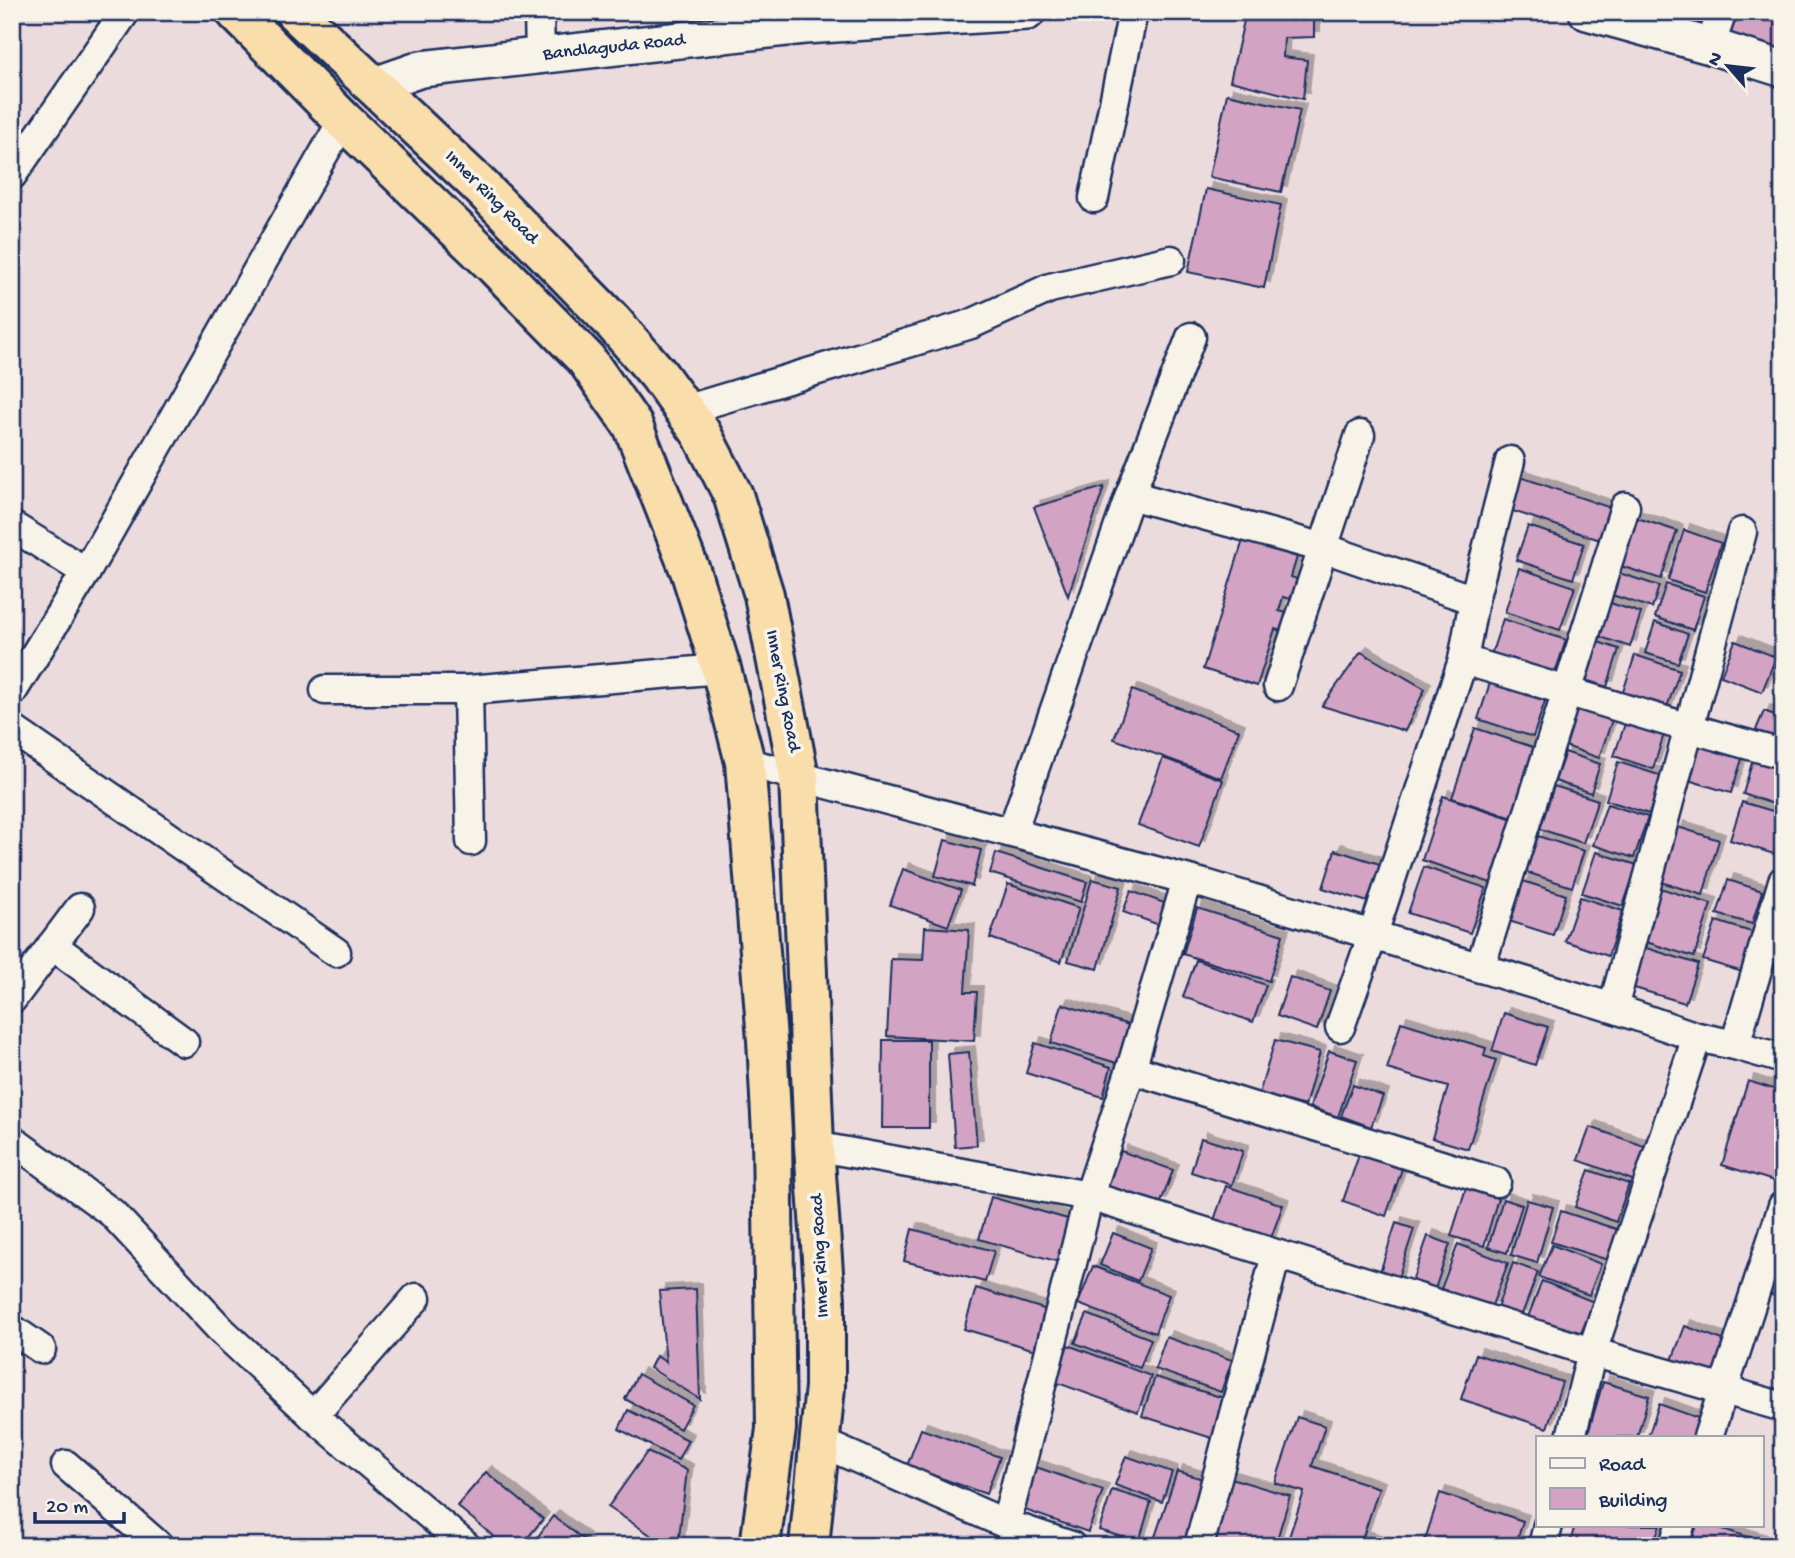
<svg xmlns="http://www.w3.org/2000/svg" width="1795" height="1558" viewBox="0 0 1795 1558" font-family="'Gochi Hand',sans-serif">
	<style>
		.building { fill: #d2a3c3; stroke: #1b2f5e; stroke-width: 2; filter: url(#shadow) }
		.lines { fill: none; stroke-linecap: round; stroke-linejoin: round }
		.minor-casing { stroke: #1b2f5e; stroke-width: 33 }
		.tertiary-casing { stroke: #1b2f5e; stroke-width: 40 }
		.trunk-casing { stroke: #1b2f5e; stroke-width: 44 }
		.minor { stroke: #f7f3e8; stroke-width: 28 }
		.tertiary { stroke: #f7f3e8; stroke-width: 35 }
		.trunk { stroke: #f9deab; stroke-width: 38 }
		.labels { text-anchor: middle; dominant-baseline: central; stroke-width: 7; stroke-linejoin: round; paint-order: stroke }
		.street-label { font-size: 19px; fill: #1b2f5e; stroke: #f7f3e8 }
	</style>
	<defs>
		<filter id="shadow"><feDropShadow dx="6" dy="-6" stdDeviation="0" flood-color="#0004"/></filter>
	</defs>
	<rect width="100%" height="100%" fill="#ecdbdd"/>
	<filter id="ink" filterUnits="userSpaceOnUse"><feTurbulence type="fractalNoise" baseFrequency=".0143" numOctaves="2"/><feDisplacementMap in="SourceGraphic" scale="14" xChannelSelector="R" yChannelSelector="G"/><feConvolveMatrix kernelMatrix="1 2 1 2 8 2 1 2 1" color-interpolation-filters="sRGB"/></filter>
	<g filter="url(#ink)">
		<g class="building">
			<path d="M1246 12H1314V37L1284 38 1283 57 1307 60 1303 99 1230 81Z"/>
			<path d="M1654 12H1706L1698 32Z"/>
			<path d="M1738 12H1783V53L1730 34Z"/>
			<path d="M1227 94 1300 110 1281 192 1209 177Z"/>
			<path d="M1206 189 1281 205 1264 288 1188 272Z"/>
			<path d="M1515 475 1611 508 1600 540 1504 508Z"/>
			<path d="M1104 487 1068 596 1034 507Z"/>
			<path d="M1631 516 1677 531 1661 579 1621 566 1630 538 1624 536Z"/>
			<path d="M1528 526 1584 544 1573 579 1516 560Z"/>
			<path d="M1684 530 1721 543 1705 592 1668 580Z"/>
			<path d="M1243 540 1297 557 1291 577 1305 582 1299 601 1283 597 1279 611 1295 615 1289 634 1275 629 1257 686 1203 669Z"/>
			<path d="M1519 568 1575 587 1560 630 1505 612Z"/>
			<path d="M1619 573 1659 586 1652 608 1612 595Z"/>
			<path d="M1666 584 1704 596 1693 630 1655 617Z"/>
			<path d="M1601 600 1641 613 1630 647 1589 633Z"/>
			<path d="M1503 619 1566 640 1553 679 1490 658Z"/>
			<path d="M1655 622 1688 634 1678 663 1645 653Z"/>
			<path d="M1589 639 1619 649 1607 687 1576 677Z"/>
			<path d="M1735 641 1776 657 1762 692 1721 676Z"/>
			<path d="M1361 652 1425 689 1405 731 1322 706Z"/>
			<path d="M1635 655 1680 670 1665 713 1621 698Z"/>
			<path d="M1491 680 1546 698 1533 737 1478 719Z"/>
			<path d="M1132 690 1239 730 1221 778 1114 739Z"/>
			<path d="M1573 704 1613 717 1599 758 1560 744Z"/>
			<path d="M1764 711 1783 718V749L1753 737Z"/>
			<path d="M1626 721 1664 734 1653 769 1614 756Z"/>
			<path d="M1475 728 1542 750 1519 820 1452 798Z"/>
			<path d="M1697 741 1743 756 1731 793 1685 779Z"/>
			<path d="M1565 752 1600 764 1591 793 1555 781Z"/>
			<path d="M1163 758 1223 780 1199 847 1138 825Z"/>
			<path d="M1753 759 1783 768V807L1743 794Z"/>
			<path d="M1618 762 1662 776 1649 814 1606 800Z"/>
			<path d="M1554 786 1598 800 1583 843 1540 829Z"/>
			<path d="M1443 796 1519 821 1497 885 1422 860Z"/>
			<path d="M1742 802 1783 814V857L1730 840Z"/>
			<path d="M1607 804 1648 817 1634 858 1593 845Z"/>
			<path d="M1678 827 1719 840 1703 895 1661 882Z"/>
			<path d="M1538 836 1584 851 1572 887 1526 872Z"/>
			<path d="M945 840 981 850 972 886 935 876Z"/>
			<path d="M1335 850 1386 866 1374 904 1323 888Z"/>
			<path d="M1596 852 1637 865 1623 906 1582 893Z"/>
			<path d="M996 853 1087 882 1081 902 990 873Z"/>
			<path d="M1424 867 1486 888 1470 933 1408 913Z"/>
			<path d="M903 869 961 890 948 926 890 905Z"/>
			<path d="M1092 879 1121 887 1098 969 1068 961Z"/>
			<path d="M1728 880 1762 891 1752 924 1717 914Z"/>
			<path d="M1523 881 1566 895 1553 935 1509 921Z"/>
			<path d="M1008 884 1079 908 1061 962 990 938Z"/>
			<path d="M1660 888 1711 904 1694 957 1643 941Z"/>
			<path d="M1131 891 1170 905 1162 926 1123 912Z"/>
			<path d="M1580 897 1623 911 1608 956 1565 941Z"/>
			<path d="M1197 908 1283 935 1269 981 1183 954Z"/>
			<path d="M1716 921 1758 934 1746 973 1703 960Z"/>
			<path d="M925 927 969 930 965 992H977L974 1041 887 1036 891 959 923 960Z"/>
			<path d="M1643 947 1698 964 1685 1003 1631 987Z"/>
			<path d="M1196 960 1266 985 1253 1022 1183 997Z"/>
			<path d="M1290 977 1330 991 1317 1030 1277 1016Z"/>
			<path d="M1062 1004 1132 1026 1120 1064 1051 1043Z"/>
			<path d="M1504 1013 1548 1027 1535 1065 1492 1051Z"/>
			<path d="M1401 1022 1486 1048 1484 1056 1496 1060 1468 1149 1432 1138 1448 1087 1387 1069Z"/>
			<path d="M883 1040H929V1128H882Z"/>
			<path d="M1275 1040 1320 1052 1305 1106 1259 1094Z"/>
			<path d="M1035 1043 1111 1067 1103 1097 1026 1073Z"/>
			<path d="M1329 1051 1357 1060 1338 1117 1310 1107Z"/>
			<path d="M969 1052 977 1145 955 1147 948 1054Z"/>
			<path d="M1748 1081 1783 1092V1165L1777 1182 1722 1165Z"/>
			<path d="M1353 1085 1383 1096 1371 1127 1341 1116Z"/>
			<path d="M1590 1127 1647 1147 1635 1181 1578 1160Z"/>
			<path d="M1201 1138 1243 1151 1232 1185 1191 1172Z"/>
			<path d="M1121 1151 1173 1170 1160 1205 1108 1186Z"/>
			<path d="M1359 1155 1402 1169 1386 1216 1343 1201Z"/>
			<path d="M1589 1170 1629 1184 1616 1222 1575 1207Z"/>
			<path d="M1226 1186 1283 1205 1268 1246 1212 1226Z"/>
			<path d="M1466 1188 1498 1198 1484 1246 1451 1236Z"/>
			<path d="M991 1197 1071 1220 1059 1262 979 1239Z"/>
			<path d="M1503 1199 1522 1205 1507 1253 1488 1247Z"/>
			<path d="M1527 1200 1553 1207 1537 1263 1511 1255Z"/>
			<path d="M1561 1211 1619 1230 1608 1260 1551 1242Z"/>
			<path d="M1396 1223 1414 1229 1397 1281 1379 1275Z"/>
			<path d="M912 1229 994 1251 985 1282 904 1261Z"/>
			<path d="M1113 1233 1151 1248 1138 1281 1100 1265Z"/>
			<path d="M1428 1236 1450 1244 1433 1295 1410 1287Z"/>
			<path d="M1458 1244 1508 1263 1491 1308 1441 1289Z"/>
			<path d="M1552 1245 1601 1264 1589 1295 1539 1277Z"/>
			<path d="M1513 1263 1538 1272 1521 1317 1497 1308Z"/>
			<path d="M1775 1264 1783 1266V1299L1766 1293Z"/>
			<path d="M1093 1266 1169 1295 1155 1333 1078 1304Z"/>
			<path d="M1542 1281 1594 1302 1580 1336 1528 1317Z"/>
			<path d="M976 1288 1047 1310 1035 1350 964 1329Z"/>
			<path d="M696 1289 700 1399 650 1368 656 1356 666 1362 659 1291Z"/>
			<path d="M1087 1314 1151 1339 1140 1368 1075 1343Z"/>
			<path d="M1685 1326 1731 1343 1714 1385 1669 1368Z"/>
			<path d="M1166 1337 1232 1360 1221 1392 1155 1369Z"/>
			<path d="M1068 1345 1151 1376 1138 1412 1055 1382Z"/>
			<path d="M1476 1354 1562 1382 1547 1428 1461 1399Z"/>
			<path d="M638 1374 693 1405 680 1429 625 1399Z"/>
			<path d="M1155 1377 1227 1399 1215 1439 1142 1416Z"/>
			<path d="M1603 1382 1649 1396 1637 1437H1587Z"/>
			<path d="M1659 1404 1704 1420 1698 1437H1648Z"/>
			<path d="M628 1410 688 1440 678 1460 619 1429Z"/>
			<path d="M1297 1417 1325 1426 1312 1466 1379 1488 1363 1537 1389 1546H1286L1304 1492 1275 1483Z"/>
			<path d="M921 1429 1000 1457 986 1494 907 1466Z"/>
			<path d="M647 1452 687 1470 678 1546H650L652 1536 608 1507Z"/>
			<path d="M1126 1456 1172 1472 1162 1502 1115 1485Z"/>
			<path d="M1030 1465 1103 1490 1088 1532 1016 1507Z"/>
			<path d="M1177 1471 1206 1480 1185 1546H1152Z"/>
			<path d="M486 1472 543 1519 521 1546H505L457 1506Z"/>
			<path d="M1231 1478 1290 1496 1275 1546H1210Z"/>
			<path d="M1112 1490 1151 1502 1139 1542 1099 1530Z"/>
			<path d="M1440 1493 1523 1521 1515 1546H1423Z"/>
			<path d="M553 1516 587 1542 584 1546H531Z"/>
			<path d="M1575 1525H1660L1653 1546H1569Z"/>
			<path d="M1697 1525H1710L1761 1541 1760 1546H1690Z"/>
		</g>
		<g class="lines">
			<defs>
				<g id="minor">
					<path d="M539 12 540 56"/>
					<path d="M1710 46 1722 12"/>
					<path d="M12 175 125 12"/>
					<path d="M1094 198 1133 12"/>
					<path d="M685 410 971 324 1050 288 1171 260"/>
					<path d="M1130 495 1324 548 1474 600"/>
					<path d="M12 526 86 572"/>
					<path d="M1463 660C1570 691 1675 726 1783 754"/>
					<path d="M1278 686 1360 435"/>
					<path d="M325 690H468L721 669"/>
					<path d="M468 690 471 841"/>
					<path d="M12 692 86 572 343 120"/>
					<path d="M12 729 336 952"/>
					<path d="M745 762 1208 885 1613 1008 1697 1037 1735 1045 1783 1059"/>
					<path d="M1012 832 1130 495 1191 337"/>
					<path d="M52 945 184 1042"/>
					<path d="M1480 968 1625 507"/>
					<path d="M12 999 80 908"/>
					<path d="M1613 1008 1742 532"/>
					<path d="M1340 1027 1373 934 1463 660 1474 600 1510 461"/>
					<path d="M1735 1045 1783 881"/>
					<path d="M1131 1069 1496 1182"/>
					<path d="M12 1140 112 1213 222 1331 313 1416 466 1546"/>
					<path d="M814 1146 1089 1196 1592 1352 1783 1407"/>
					<path d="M12 1329 41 1349"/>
					<path d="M313 1416 416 1298"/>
					<path d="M1571 1437 1592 1352 1697 1037"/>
					<path d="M1708 1437 1783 1206"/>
					<path d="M820 1442 1006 1524 1071 1546"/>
					<path d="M66 1465 159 1546"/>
					<path d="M1006 1524 1089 1196 1131 1069 1187 880"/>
					<path d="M1199 1546 1276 1255"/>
					<path d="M1543 1546 1548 1525"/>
					<path d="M1674 1546 1680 1525"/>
				</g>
				<g id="tertiary">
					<path d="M1587 12 1710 46 1783 69"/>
					<path d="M372 86 421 69 804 26 1027 12"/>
				</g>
				<g id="trunk">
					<path d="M236 12 343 120 495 266 586 359 633 426 691 573 721 669 745 762 767 1040 772 1134 776 1429 760 1546"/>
					<path d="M295 12 480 186 612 321 658 374 701 433 733 495 764 595 799 777 814 1146 825 1300V1387L809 1546"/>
				</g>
			</defs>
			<use href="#minor" class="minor-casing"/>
			<use href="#tertiary" class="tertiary-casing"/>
			<use href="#trunk" class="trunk-casing"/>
			<use href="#minor" class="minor"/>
			<use href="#tertiary" class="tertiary"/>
			<use href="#trunk" class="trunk"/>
		</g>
	</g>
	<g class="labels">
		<g class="street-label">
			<text transform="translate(614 48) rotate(-6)">Bandlaguda Road</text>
			<text transform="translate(491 198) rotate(45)">Inner Ring Road</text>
			<text transform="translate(782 691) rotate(79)">Inner Ring Road</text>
			<text transform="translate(821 1256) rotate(-93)">Inner Ring Road</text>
		</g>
	</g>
	<rect width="1795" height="1558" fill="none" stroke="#f7f3e8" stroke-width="42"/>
	<rect x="21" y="21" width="1753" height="1516" fill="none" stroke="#1b2f5e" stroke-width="2.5" filter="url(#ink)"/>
	<rect x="1536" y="1436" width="228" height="91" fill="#f7f3e8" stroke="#9fa5b1" stroke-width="2"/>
	<rect x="1550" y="1458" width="35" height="10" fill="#f7f3e8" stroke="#9fa5b1" stroke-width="2"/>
	<text x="1599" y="1470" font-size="21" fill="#1b2f5e">Road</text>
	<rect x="1550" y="1488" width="35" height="21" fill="#d2a3c3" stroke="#9fa5b1" stroke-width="2"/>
	<text x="1599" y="1506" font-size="21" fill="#1b2f5e">Building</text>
	<g transform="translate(1728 66) rotate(298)" stroke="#f7f3e8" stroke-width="5" paint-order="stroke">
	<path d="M0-5L12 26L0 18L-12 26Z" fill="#1b2f5e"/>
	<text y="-10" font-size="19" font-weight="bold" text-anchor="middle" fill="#1b2f5e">N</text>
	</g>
	<path d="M35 1512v10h89v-10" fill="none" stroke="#1b2f5e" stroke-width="3.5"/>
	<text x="46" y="1512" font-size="21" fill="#1b2f5e" stroke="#f7f3e8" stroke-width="5" paint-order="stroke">20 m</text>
</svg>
